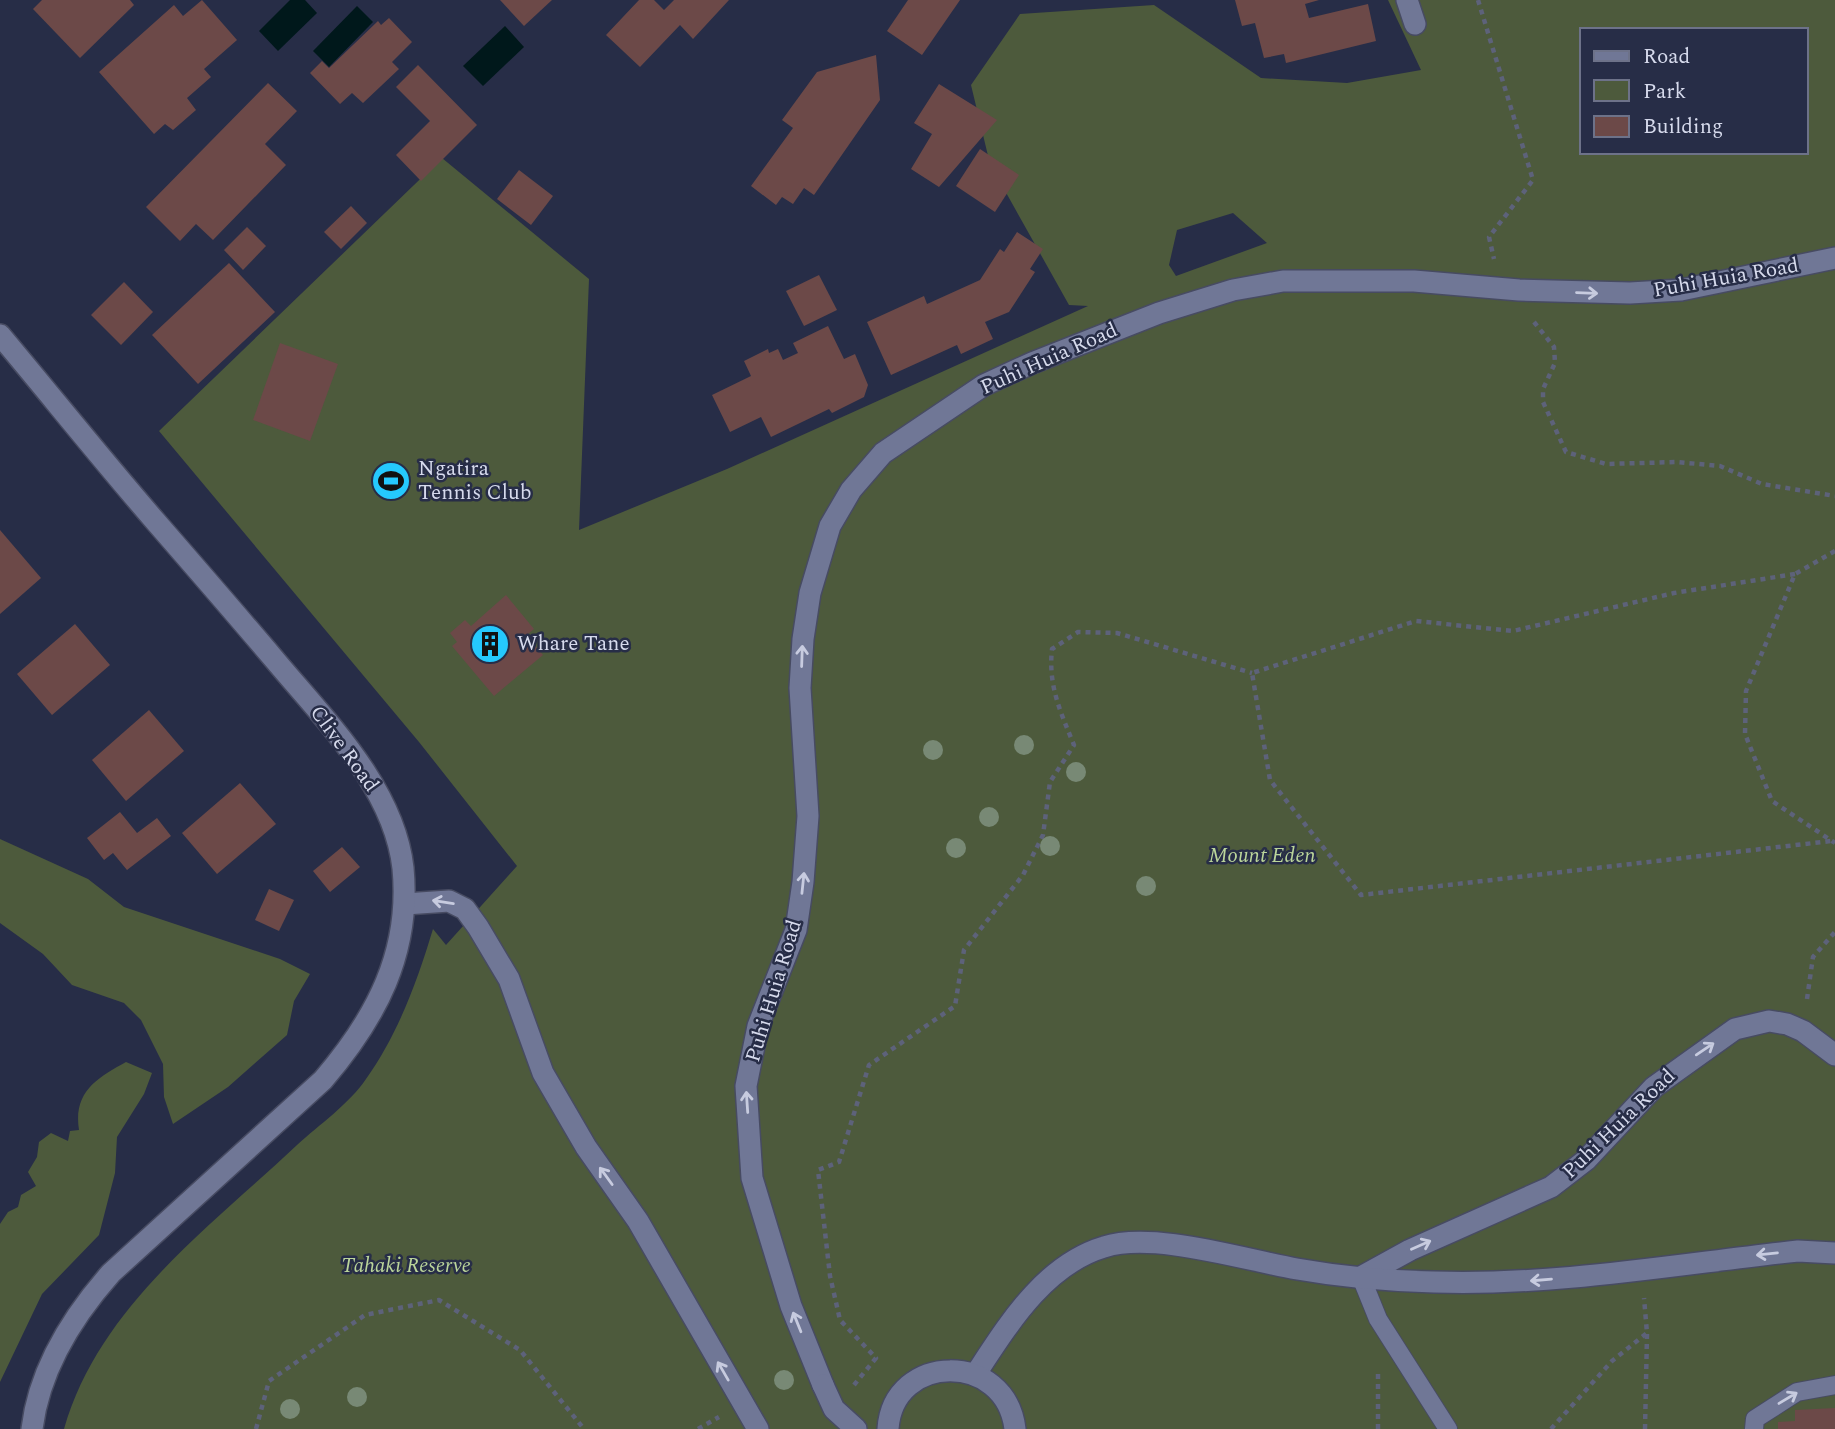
<svg xmlns="http://www.w3.org/2000/svg" width="1835" height="1429" viewBox="0 0 1835 1429" font-family="Spectral,serif">
	<style>
		.green { fill: #4d5a3c; fill-rule: evenodd }
		.water { fill: #00181b }
		.building { fill: #6c4948 }
		.lines { fill: none; stroke-linecap: round; stroke-linejoin: round }
		.service-casing { stroke: #474b62; stroke-width: 20 }
		.pedestrian-casing { stroke: #474b62; stroke-width: 24 }
		.minor-casing { stroke: #474b62; stroke-width: 24 }
		.secondary-casing { stroke: #474b62; stroke-width: 24 }
		.path { stroke: #5d627a; stroke-width: 4.5; stroke-dasharray: 5 5; stroke-linecap: butt }
		.service { stroke: #707796; stroke-width: 18 }
		.pedestrian { stroke: #707796; stroke-width: 21 }
		.minor { stroke: #707796; stroke-width: 21 }
		.secondary { stroke: #707796; stroke-width: 21 }
		.tree { fill: #788975 }
		.oneway { stroke: #c7cbdf }
		.labels { text-anchor: middle; dominant-baseline: central; stroke-width: 5; stroke-linejoin: round; paint-order: stroke }
		.street-label { font-size: 21px; fill: #d6daec; stroke: #272d47 }
		.poi-label { font-size: 21px; fill: #d6daec; stroke: #272d47; text-anchor: start }
		.park-label { font-size: 21px; font-style: italic; fill: #bbd59a; stroke: #272d47 }
	</style>
	<rect width="100%" height="100%" fill="#272d47"/>
	<g class="green">
		<path d="M1388 0H1835V1429H64C99 1307 208 1229 297 1145 319 1125 349 1104 366 1079 398 1034 417 982 433 929L446 945 517 866 419 742 159 431 442 158 589 279 579 530 727 469 1088 306 1069 305 990 164 971 85 1020 14 1154 5 1261 78 1347 83 1421 70ZM1581 30H1805V152H1581ZM1233 213 1267 243 1176 276 1169 265 1177 230Z"/>
		<path d="M0 839 88 879 124 907 280 959 310 974 294 1001 287 1035 228 1087 173 1124 164 1097 163 1064 141 1020 124 1003 72 985 43 954 0 923Z"/>
		<path d="M126 1062 152 1073 144 1094 117 1137 115 1173 99 1235 42 1294 0 1382V1224L8 1212 18 1207 21 1195 36 1186 28 1172 37 1157 39 1142 51 1133 68 1141 70 1131 79 1130C73 1092 97 1078 126 1062Z"/>
	</g>
	<g class="water">
		<path d="M290 0H305L317 13 278 51 259 31Z"/>
		<path d="M357 6 373 22 329 67 313 51Z"/>
		<path d="M505 26 524 47 483 86 463 66Z"/>
	</g>
	<g class="building">
		<path d="M42 0H130L134 5 80 58 33 9Z"/>
		<path d="M202 0 237 40 204 69 211 77 187 98 196 110 173 130 165 124 154 134 99 72 174 5 183 16Z"/>
		<path d="M500 0H552L524 26Z"/>
		<path d="M639 0H654L664 10 674 0H729L693 39 680 25 640 67 606 35Z"/>
		<path d="M908 0H960L922 55 887 31Z"/>
		<path d="M1235 0H1319L1305 4 1309 18 1368 4 1376 41 1286 63 1284 54 1264 58 1255 23 1242 26Z"/>
		<path d="M389 18 412 42 392 62 399 69 363 103 352 93 340 104 310 73 322 61 329 68 378 21 381 25Z"/>
		<path d="M876 55 880 100 814 195 804 188 793 204 782 197 776 205 751 186 793 128 782 120 817 72Z"/>
		<path d="M418 65 477 125 421 181 396 155 430 121 396 87Z"/>
		<path d="M268 83 297 111 265 144 286 165 213 240 196 224 180 241 146 207Z"/>
		<path d="M939 84 997 120 939 187 911 169 932 134 914 123Z"/>
		<path d="M980 149 1019 175 995 212 956 186Z"/>
		<path d="M519 170 553 196 531 225 497 199Z"/>
		<path d="M351 206 367 223 341 249 324 232Z"/>
		<path d="M247 227 266 246 243 270 224 250Z"/>
		<path d="M1017 232 1043 249 1030 269 1035 272 1009 312 985 322 993 339 961 354 957 345 891 375 867 322 924 296 927 304 980 280 1000 249 1004 252Z"/>
		<path d="M229 263 275 312 198 384 152 335Z"/>
		<path d="M819 275 837 310 804 326 786 291Z"/>
		<path d="M124 282 153 312 121 345 91 315Z"/>
		<path d="M828 326 844 359 855 354 868 385 864 397 832 413 829 409 771 437 761 417 730 432 712 395 751 376 744 361 768 349 769 353 778 349 783 360 798 353 793 343Z"/>
		<path d="M280 343 338 364 310 441 253 420Z"/>
		<path d="M0 530 41 578 0 614Z"/>
		<path d="M506 595 534 629 522 639 528 647 533 643 543 655 494 696 452 646 457 642 450 633 465 620 471 626Z"/>
		<path d="M75 624 110 665 52 715 17 674Z"/>
		<path d="M149 710 184 751 126 801 92 760Z"/>
		<path d="M240 783 276 824 217 874 182 833Z"/>
		<path d="M120 812 137 833 157 818 171 836 127 870 113 853 104 860 87 838Z"/>
		<path d="M342 847 360 867 330 892 313 871Z"/>
		<path d="M269 889 294 900 279 931 255 920Z"/>
		<path d="M1835 1408V1429H1778V1422L1795 1421V1410Z"/>
	</g>
	<g class="lines">
		<defs>
			<g id="service">
				<path d="M1361 1277 1378 1319 1448 1429"/>
				<path d="M1754 1429 1755 1419 1797 1392 1835 1385"/>
			</g>
			<path id="pedestrian" d="M823 1385 791 1306 752 1178 746 1086 758 1026 796 930 803 882 808 816 800 688 803 639 810 593 830 526 851 490 883 453 984 385 1032 363 1159 313 1233 290 1283 281H1414L1519 290 1630 293 1681 290 1835 258"/>
			<g id="minor">
				<path d="M1407 0 1415 24"/>
				<path d="M405 904 449 901 465 909 478 927 509 979 543 1073 586 1147 638 1221 758 1429"/>
				<path d="M1361 1277 1410 1250 1551 1187 1586 1160 1654 1087 1735 1029 1769 1021 1787 1024 1803 1031 1835 1055"/>
				<path d="M975 1375C1008 1325 1044 1265 1104 1247 1153 1231 1245 1260 1297 1269 1342 1277 1389 1281 1434 1282 1555 1286 1678 1264 1798 1251L1835 1253"/>
				<path d="M823 1385 834 1409 856 1429"/>
				<path d="M888 1429C893 1352 1006 1351 1015 1429"/>
			</g>
			<path id="secondary" d="M0 335C52 397 103 461 156 522 196 568 235 613 274 659 324 719 394 787 403 868 411 953 376 1018 323 1080L111 1273C73 1316 39 1370 32 1429"/>
		</defs>
		<use href="#service" class="service-casing"/>
		<use href="#pedestrian" class="pedestrian-casing"/>
		<use href="#minor" class="minor-casing"/>
		<use href="#secondary" class="secondary-casing"/>
		<g class="path">
			<path d="M1478 0 1533 180 1489 237 1494 259"/>
			<path d="M1534 322 1554 347 1555 363 1543 389V402L1566 452 1606 464 1677 462 1720 466 1762 484 1835 496"/>
			<path d="M1835 551 1795 574 1746 691 1745 734 1772 801 1835 843"/>
			<path d="M1795 574 1674 593 1513 631 1416 621 1252 673 1270 780 1361 895 1831 841"/>
			<path d="M1807 999 1813 957 1835 932"/>
			<path d="M854 1385 876 1358 840 1320 830 1276 818 1170 839 1162 869 1065 955 1006 964 950 1023 875 1043 835 1050 782 1074 745C1060 711 1048 685 1052 649L1078 632 1117 633 1252 673"/>
			<path d="M256 1429 269 1381 365 1315 439 1300 520 1350 584 1429"/>
			<path d="M698 1429 719 1417"/>
			<path d="M1378 1429V1374"/>
			<path d="M1551 1429 1612 1361 1647 1333 1644 1298"/>
			<path d="M1645 1429 1647 1334"/>
		</g>
		<use href="#service" class="service"/>
		<use href="#pedestrian" class="pedestrian"/>
		<use href="#minor" class="minor"/>
		<use href="#secondary" class="secondary"/>
	</g>
	<g class="tree">
		<circle cx="1024" cy="745" r="10"/>
		<circle cx="933" cy="750" r="10"/>
		<circle cx="1076" cy="772" r="10"/>
		<circle cx="989" cy="817" r="10"/>
		<circle cx="1050" cy="846" r="10"/>
		<circle cx="956" cy="848" r="10"/>
		<circle cx="1146" cy="886" r="10"/>
		<circle cx="784" cy="1380" r="10"/>
		<circle cx="357" cy="1397" r="10"/>
		<circle cx="290" cy="1409" r="10"/>
	</g>
	<defs><path id="oneway-shaft" d="M-6 0H5M1.5-3L5.5 0L1.5 3" fill="none" stroke-width="1.6" stroke-linecap="round" stroke-linejoin="round" transform="scale(1.75)"/></defs>
	<g class="oneway">
		<use href="#oneway-shaft" transform="translate(1587 293) rotate(2)"/>
		<use href="#oneway-shaft" transform="translate(802 656) rotate(-88)"/>
		<use href="#oneway-shaft" transform="translate(803 883) rotate(-84)"/>
		<use href="#oneway-shaft" transform="translate(443 902) rotate(-171)"/>
		<use href="#oneway-shaft" transform="translate(1705 1049) rotate(-34)"/>
		<use href="#oneway-shaft" transform="translate(747 1102) rotate(-94)"/>
		<use href="#oneway-shaft" transform="translate(606 1176) rotate(-126)"/>
		<use href="#oneway-shaft" transform="translate(1421 1245) rotate(-24)"/>
		<use href="#oneway-shaft" transform="translate(1767 1254) rotate(174)"/>
		<use href="#oneway-shaft" transform="translate(1541 1280) rotate(175)"/>
		<use href="#oneway-shaft" transform="translate(797 1322) rotate(-112)"/>
		<use href="#oneway-shaft" transform="translate(723 1371) rotate(-120)"/>
		<use href="#oneway-shaft" transform="translate(1788 1398) rotate(-31)"/>
	</g>
	<defs>
		<symbol id="stadium-disc" viewBox="-11 -11 22 22"><circle r="9.5" fill="#25c9fe" stroke="#272d47"/><path d="M0-5a6.5 5 0 1 0 0 10a6.5 5 0 1 0 0-10ZM-3.5-1.8h7v3.6h-7Z" fill="#111"/></symbol>
		<symbol id="building-disc" viewBox="-11 -11 22 22"><circle r="9.5" fill="#25c9fe" stroke="#272d47"/><path d="M-4-6H4V6H1V3H-1V6H-4ZM-2.5-4.3h1.7v1.8h-1.7ZM.8-4.3h1.7v1.8H.8ZM-2.5-1h1.7V.8h-1.7ZM.8-1h1.7V.8H.8Z" fill="#111"/></symbol>
	</defs>
	<g fill-rule="evenodd">
		<use href="#stadium-disc" x="369" y="459" width="44" height="44"/>
		<use href="#building-disc" x="468" y="622" width="44" height="44"/>
	</g>
	<g class="labels">
		<g class="street-label">
			<text transform="translate(1726 278) rotate(-10)">Puhi Huia Road</text>
			<text transform="translate(1049 359) rotate(-24)">Puhi Huia Road</text>
			<text transform="translate(344 749) rotate(54)">Clive Road</text>
			<text transform="translate(774 991) rotate(-73)">Puhi Huia Road</text>
			<text transform="translate(1619 1124) rotate(-44)">Puhi Huia Road</text>
		</g>
		<g class="poi-label">
			<text x="418" y="469">Ngatira<tspan x="418" dy="24">Tennis Club</tspan></text>
			<text x="517" y="644">Whare Tane</text>
		</g>
		<g class="park-label">
			<text x="1262" y="856">Mount Eden</text>
			<text x="406" y="1266">Tahaki Reserve</text>
		</g>
	</g>
	<rect x="1580" y="28" width="228" height="126" fill="#272d47" stroke="#6d7289" stroke-width="2"/>
	<rect x="1594" y="51" width="35" height="10" fill="#707796" stroke="#6d7289" stroke-width="2"/>
	<text x="1643" y="63" font-size="21" fill="#d6daec">Road</text>
	<rect x="1594" y="80" width="35" height="21" fill="#4d5a3c" stroke="#6d7289" stroke-width="2"/>
	<text x="1643" y="98" font-size="21" fill="#d6daec">Park</text>
	<rect x="1594" y="116" width="35" height="21" fill="#6c4948" stroke="#6d7289" stroke-width="2"/>
	<text x="1643" y="133" font-size="21" fill="#d6daec">Building</text>
</svg>
